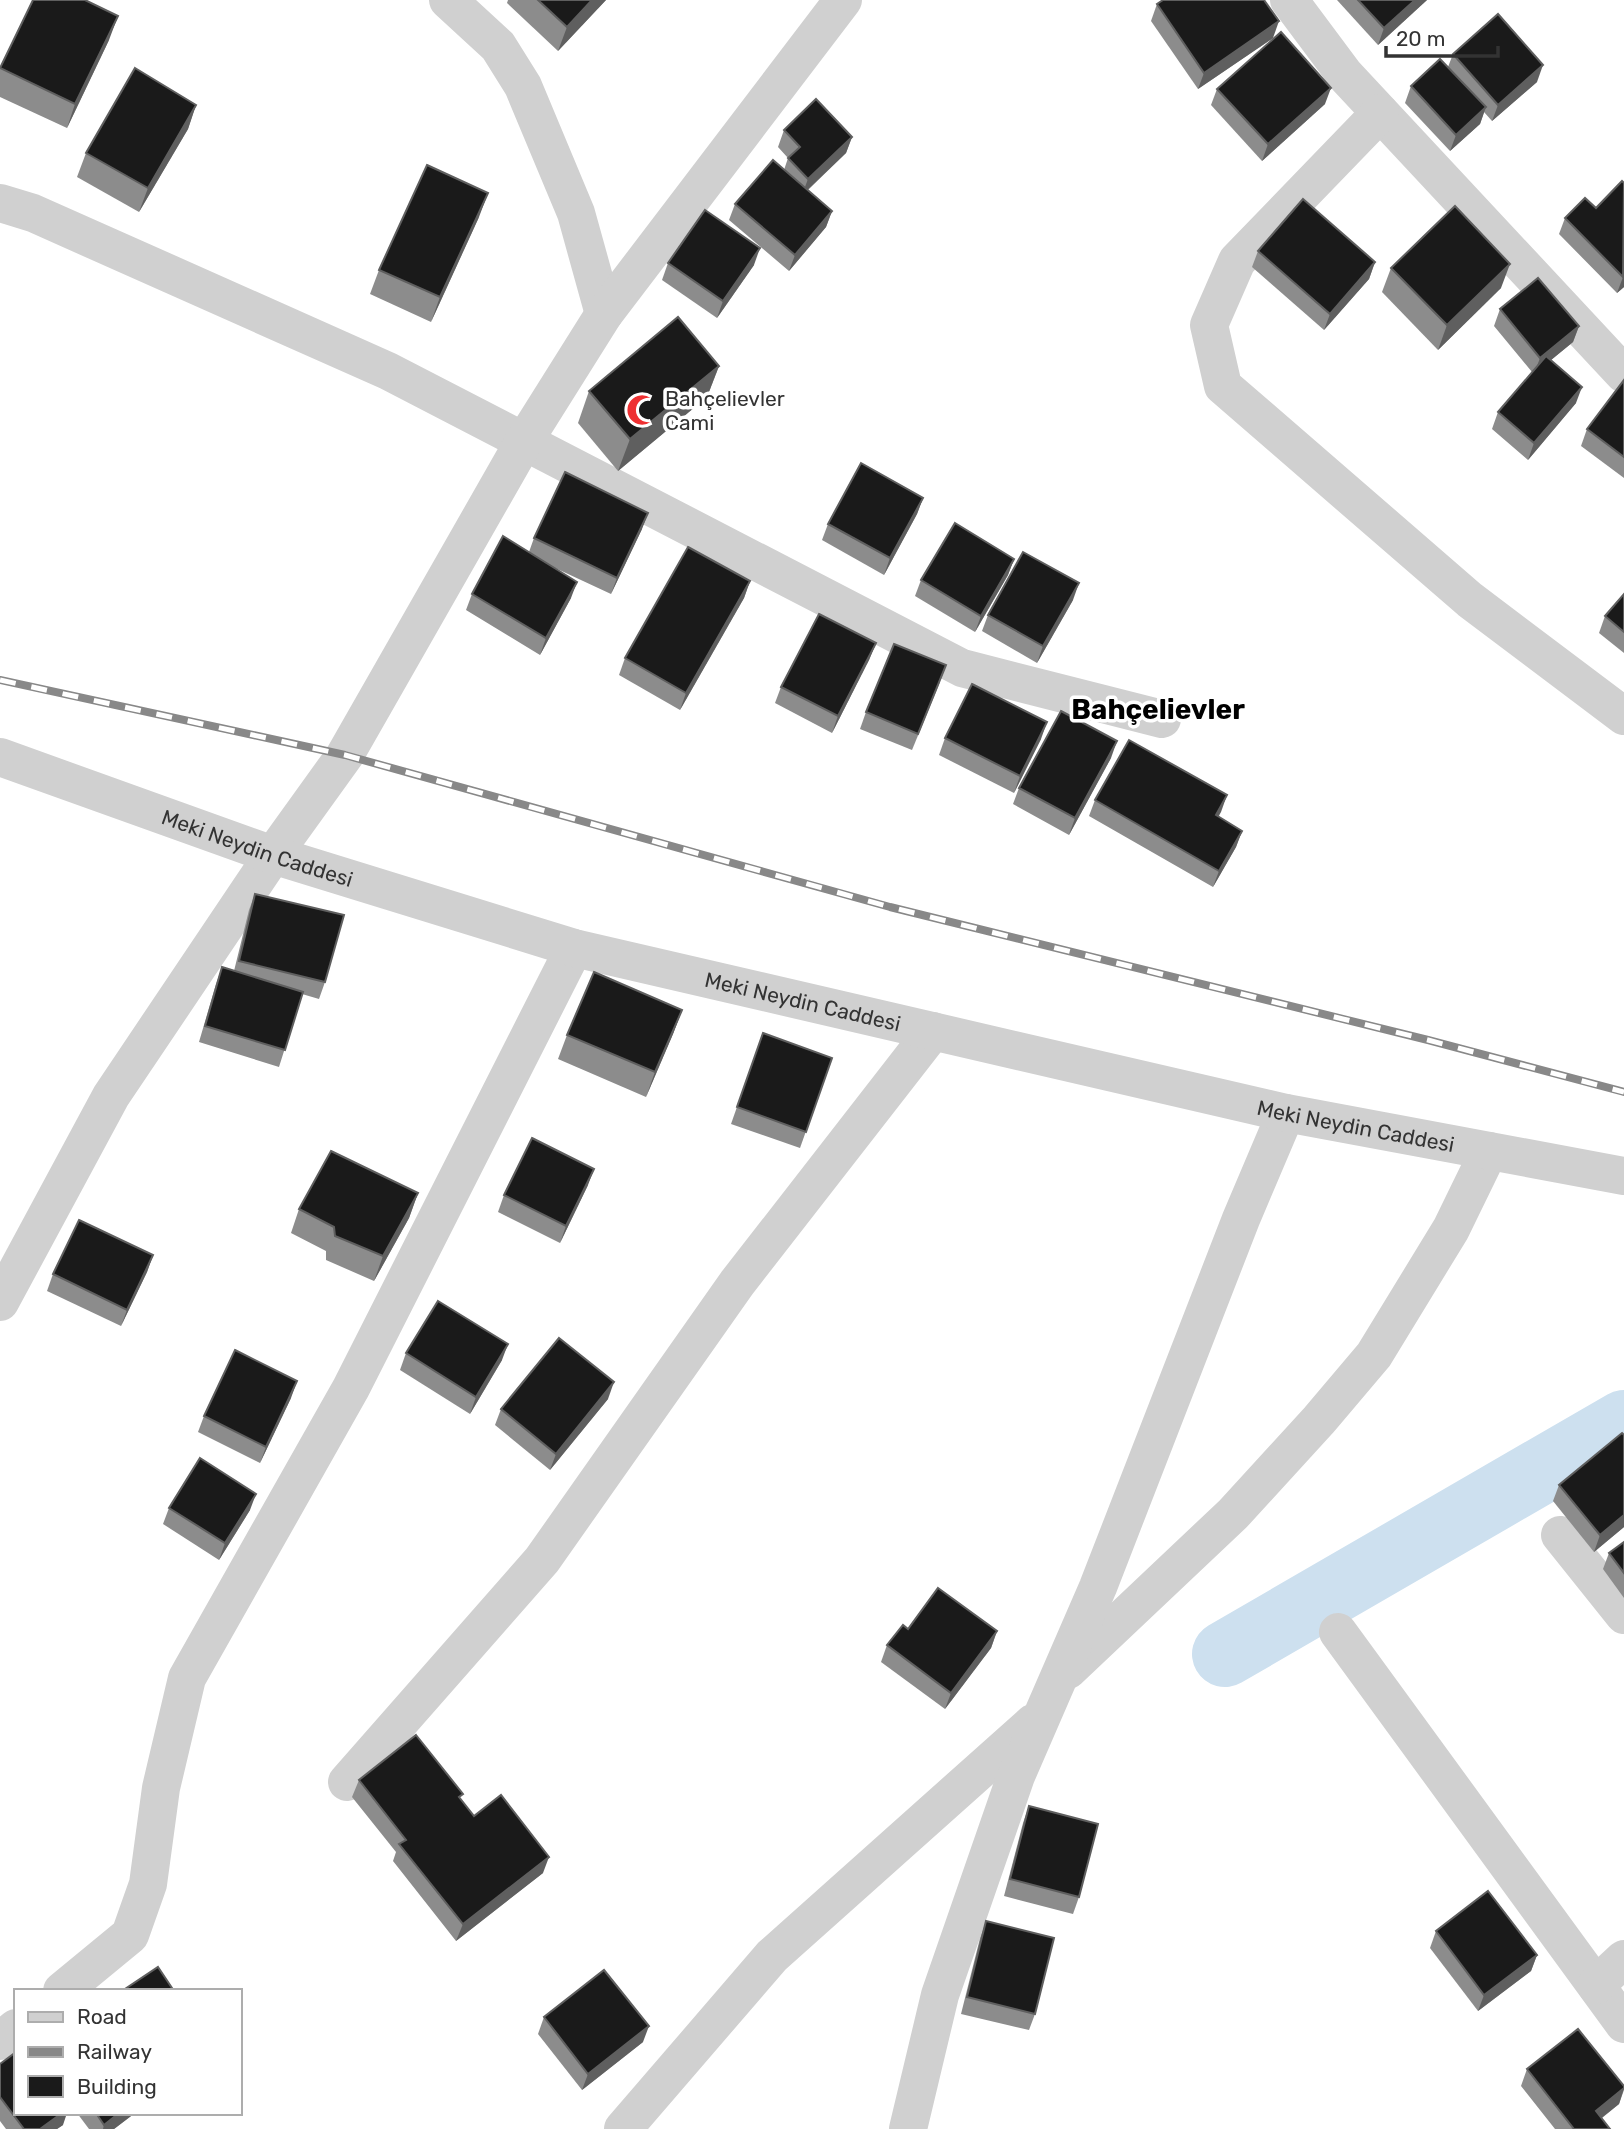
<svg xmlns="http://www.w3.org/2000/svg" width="1624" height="2129" viewBox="0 0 1624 2129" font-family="Rubik,sans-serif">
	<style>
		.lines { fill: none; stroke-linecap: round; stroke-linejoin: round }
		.river { stroke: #cde0ef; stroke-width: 66 }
		.minor { stroke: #d0d0d0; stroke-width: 38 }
		.tertiary { stroke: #d0d0d0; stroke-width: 38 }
		.rail-casing { stroke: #888; stroke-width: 8 }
		.rail { stroke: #fff; stroke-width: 5; stroke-dasharray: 16; stroke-linecap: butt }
		.wall { fill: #8c8c8c }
		.shaded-wall { fill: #5f5f5f }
		.building { fill: #1a1a1a; stroke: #5f5f5f; stroke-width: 2 }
		.labels { text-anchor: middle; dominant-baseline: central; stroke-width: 7; stroke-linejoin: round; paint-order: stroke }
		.poi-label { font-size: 21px; fill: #333; stroke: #fff; text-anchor: start }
		.street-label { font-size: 21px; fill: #333; stroke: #fff }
		.district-label { font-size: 28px; font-weight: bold; fill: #000; stroke: #fff }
	</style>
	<rect width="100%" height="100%" fill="#fff"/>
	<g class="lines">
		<path class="river" d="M1225 1654 1624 1423"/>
		<g class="minor">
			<path d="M448 0 498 46 523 86 576 213 604 314"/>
			<path d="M1289 0 1345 75 1624 374"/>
			<path d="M1380 113 1237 261 1209 325 1223 386 1470 600 1624 716"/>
			<path d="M0 203 33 213 388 371 962 668 1162 719"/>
			<path d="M0 1302 111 1096 273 855 345 755 523 443 604 314 843 0"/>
			<path d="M1560 1535 1624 1615"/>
			<path d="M1338 1632 1624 2024"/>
			<path d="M1068 1670 1233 1514 1319 1420 1374 1355 1451 1229 1489 1151"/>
			<path d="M347 1782 542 1560 737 1283 933 1031"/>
			<path d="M1596 1985 1624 1959"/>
			<path d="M62 1991 130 1935 148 1884 161 1788 187 1678 351 1388 574 948"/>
			<path d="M0 2041 16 2028"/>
			<path d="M623 2129 772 1956 1033 1723"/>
			<path d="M908 2129 940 1995 1016 1776 1098 1587 1241 1219 1286 1113"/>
		</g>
		<path class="tertiary" id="s1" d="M0 757 273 855 574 948 1286 1113 1624 1176"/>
		<defs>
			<path id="rail" d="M0 680 345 755 890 907 1428 1040 1624 1092"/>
		</defs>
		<use href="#rail" class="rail-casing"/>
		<use href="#rail" class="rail"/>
	</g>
	<g class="wall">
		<path d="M508 0H606L558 51 507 3Z"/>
		<path d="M1337 0H1427L1378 45Z"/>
		<path d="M1157 4 1273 38 1198 89 1151 21Z"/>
		<path d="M109 40 67 128 0 97V68Z"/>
		<path d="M1453 54 1537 82 1492 121 1484 112 1480 124 1450 151 1405 103 1411 86 1448 67Z"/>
		<path d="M1217 89 1325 104 1262 161 1211 105Z"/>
		<path d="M196 105 188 129 139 212 77 177 86 153Z"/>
		<path d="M784 130 852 137 846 153 808 190 832 211 826 227 789 271 729 220 735 204 784 170 788 158 778 147Z"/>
		<path d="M1624 183V287L1617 293 1559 234 1565 218 1596 208Z"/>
		<path d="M479 217 431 322 370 294 379 270Z"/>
		<path d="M1258 251 1375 262 1369 279 1324 330 1252 267Z"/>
		<path d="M668 263 754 265 717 318 662 280Z"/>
		<path d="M1391 268 1501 288 1438 350 1382 292Z"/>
		<path d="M1500 309 1579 326 1573 342 1551 360 1576 403 1528 460 1492 429 1498 412 1532 372 1494 326Z"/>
		<path d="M719 366 707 397 618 471 578 423 589 391Z"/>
		<path d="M1624 380V478L1581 446 1587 429Z"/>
		<path d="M923 498 917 514 884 575 822 540 828 524Z"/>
		<path d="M642 529 611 594 553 567 571 598 540 655 466 610 472 594 529 552 534 538Z"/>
		<path d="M1014 559 1008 575 975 632 915 596 921 580Z"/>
		<path d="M750 581 744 598 680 710 619 675 625 658Z"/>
		<path d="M1624 594V653L1599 633 1605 616Z"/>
		<path d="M1073 600 1037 663 982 631 988 615Z"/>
		<path d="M876 643 869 660 832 733 775 703 781 687Z"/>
		<path d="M940 682 912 750 860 729 866 712Z"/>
		<path d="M945 738 1041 739 1014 793 939 755Z"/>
		<path d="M1111 758 1069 835 1013 804 1019 788Z"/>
		<path d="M1227 795 1218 816 1242 831 1236 847 1213 887 1089 816 1095 800Z"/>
		<path d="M255 894 325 982 319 999 302 994 279 1067 199 1042 216 984 222 967 234 971 249 910Z"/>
		<path d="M682 1010 673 1034 646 1097 558 1059 567 1035Z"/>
		<path d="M763 1033 832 1058 800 1148 731 1124Z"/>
		<path d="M588 1185 560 1243 498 1212 504 1195Z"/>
		<path d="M418 1193 409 1218 374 1281 326 1260V1251L291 1233 299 1209Z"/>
		<path d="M153 1255 147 1272 121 1326 47 1291 53 1274Z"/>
		<path d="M406 1353 502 1360 470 1414 400 1370Z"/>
		<path d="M291 1398 260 1463 198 1432 204 1416Z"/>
		<path d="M608 1399 550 1470 495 1425 501 1409Z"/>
		<path d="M1624 1435V1527L1594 1552 1553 1501 1559 1485Z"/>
		<path d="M169 1508 250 1510 219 1560 163 1524Z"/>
		<path d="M1624 1542V1598L1603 1569 1609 1553Z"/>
		<path d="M908 1629 997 1631 991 1648 945 1709 881 1662 887 1645Z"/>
		<path d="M359 1780 461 1800 474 1816 543 1873 456 1941 393 1861 396 1852 352 1797Z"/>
		<path d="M1029 1806 1079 1897 1073 1914 1004 1896 1023 1823Z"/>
		<path d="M986 1921 1035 2014 1029 2030 961 2014 980 1938Z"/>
		<path d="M1436 1931 1537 1955 1531 1971 1478 2011 1430 1948Z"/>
		<path d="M544 2017 643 2042 582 2090 538 2034Z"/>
		<path d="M0 2064 63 2125 57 2129H6L0 2121Z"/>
		<path d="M1527 2069 1624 2086V2090L1619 2104 1602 2118 1610 2129H1555L1521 2086Z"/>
		<path d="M77 2113H135L114 2129H89Z"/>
	</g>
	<g class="shaded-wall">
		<path d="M592 0H606L558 51 567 27Z"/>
		<path d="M1415 0H1427L1378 45 1384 28Z"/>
		<path d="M118 16 109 40 67 128 75 104Z"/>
		<path d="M1279 21 1273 38 1198 89 1204 73Z"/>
		<path d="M1543 65 1537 82 1492 121 1498 105Z"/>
		<path d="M1331 88 1325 104 1262 161 1268 144Z"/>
		<path d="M196 105 188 129 139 212 148 188Z"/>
		<path d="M1486 107 1480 124 1450 151 1456 135Z"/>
		<path d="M852 137 846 153 802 195 808 179Z"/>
		<path d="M488 193 479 217 431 322 440 297Z"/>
		<path d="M832 211 826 227 789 271 795 255Z"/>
		<path d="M760 248 754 265 717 318 723 301Z"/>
		<path d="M1375 262 1369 279 1324 330 1330 314Z"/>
		<path d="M1510 264 1501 288 1438 350 1447 325Z"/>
		<path d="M1624 276V287L1617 293 1623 277Z"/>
		<path d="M1579 326 1573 342 1534 374 1540 358Z"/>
		<path d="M719 366 707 397 618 471 630 439Z"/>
		<path d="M1582 387 1576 403 1528 460 1534 443Z"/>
		<path d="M923 498 917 514 884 575 890 558Z"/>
		<path d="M648 513 642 529 611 594 617 578Z"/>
		<path d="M1014 559 1008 575 975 632 981 616Z"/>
		<path d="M750 581 744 598 680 710 686 693Z"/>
		<path d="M577 582 571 598 540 655 546 638Z"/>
		<path d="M1079 583 1073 600 1037 663 1043 646Z"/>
		<path d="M876 643 869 660 832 733 838 716Z"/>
		<path d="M1047 722 1041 739 1014 793 1020 776Z"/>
		<path d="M1117 741 1111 758 1069 835 1075 818Z"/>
		<path d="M1227 795 1221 812 1210 832 1216 815Z"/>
		<path d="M1242 831 1236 847 1213 887 1219 871Z"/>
		<path d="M682 1010 673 1034 646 1097 655 1072Z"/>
		<path d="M594 1169 588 1185 560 1243 566 1226Z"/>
		<path d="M418 1193 409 1218 374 1281 383 1256Z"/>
		<path d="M153 1255 147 1272 121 1326 127 1310Z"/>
		<path d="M508 1344 502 1360 470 1414 476 1397Z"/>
		<path d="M297 1381 291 1398 260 1463 266 1447Z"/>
		<path d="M614 1382 608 1399 550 1470 556 1454Z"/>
		<path d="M256 1494 250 1510 219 1560 225 1543Z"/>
		<path d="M1624 1515V1527L1594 1552 1600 1535Z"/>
		<path d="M997 1631 991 1648 945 1709 951 1693Z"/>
		<path d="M549 1857 543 1873 456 1941 463 1924Z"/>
		<path d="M1537 1955 1531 1971 1478 2011 1484 1995Z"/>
		<path d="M649 2026 643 2042 582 2090 588 2074Z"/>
		<path d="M1624 2088 1619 2104 1590 2127 1596 2111Z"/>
		<path d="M62 2113H67L63 2125 57 2129H40Z"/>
		<path d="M119 2113H135L114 2129H103L104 2125Z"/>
	</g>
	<g class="building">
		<path d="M33 0H85L118 16 75 104 0 68Z"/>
		<path d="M538 0H592L567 27Z"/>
		<path d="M1163 0H1264L1279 21 1204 73 1157 4Z"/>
		<path d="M1358 0H1415L1384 28Z"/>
		<path d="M1498 14 1543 65 1498 105 1453 54Z"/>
		<path d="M1281 32 1331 88 1268 144 1217 89Z"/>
		<path d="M1440 59 1486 107 1456 135 1411 86Z"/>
		<path d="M135 68 196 105 148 188 86 153Z"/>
		<path d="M816 99 852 137 808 179 788 158 800 147 784 130Z"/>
		<path d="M773 160 832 211 795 255 735 204Z"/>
		<path d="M427 165 488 193 440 297 379 270Z"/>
		<path d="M1622 181 1624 183 1623 277 1565 218 1585 198 1596 208Z"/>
		<path d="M1303 199 1375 262 1330 314 1258 251Z"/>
		<path d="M1455 206 1510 264 1447 325 1391 268Z"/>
		<path d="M705 210 760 248 723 301 668 263Z"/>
		<path d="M1538 278 1579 326 1540 358 1500 309Z"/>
		<path d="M678 317 719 366 630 439 589 391Z"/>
		<path d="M1546 356 1582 387 1534 443 1498 412Z"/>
		<path d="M1624 380V457L1587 429Z"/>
		<path d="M861 463 923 498 890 558 828 524Z"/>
		<path d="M565 472 648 513 617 578 534 538Z"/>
		<path d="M955 523 1014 559 981 616 921 580Z"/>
		<path d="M503 536 577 582 546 638 472 594Z"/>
		<path d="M688 547 750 581 686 693 625 658Z"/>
		<path d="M1023 552 1079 583 1043 646 988 615Z"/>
		<path d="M1624 594V632L1605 616Z"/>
		<path d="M819 614 876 643 838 716 781 687Z"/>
		<path d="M894 644 946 665 918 734 866 712Z"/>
		<path d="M972 684 1047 722 1020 776 945 738Z"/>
		<path d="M1061 711 1117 741 1075 818 1019 788Z"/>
		<path d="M1129 740 1227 795 1216 815 1242 831 1219 871 1095 800Z"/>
		<path d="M255 894 344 915 325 982 239 961Z"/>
		<path d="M222 967 303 992 285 1050 205 1026Z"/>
		<path d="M594 972 682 1010 655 1072 567 1035Z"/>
		<path d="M763 1033 832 1058 806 1132 737 1107Z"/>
		<path d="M532 1138 594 1169 566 1226 504 1195Z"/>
		<path d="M331 1151 418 1193 383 1256 335 1236 334 1227 299 1209Z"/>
		<path d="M79 1220 153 1255 127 1310 53 1274Z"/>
		<path d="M438 1301 508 1344 476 1397 406 1353Z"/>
		<path d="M559 1338 614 1382 556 1454 501 1409Z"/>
		<path d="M235 1350 297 1381 266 1447 204 1416Z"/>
		<path d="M1622 1433 1624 1435V1515L1600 1535 1559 1485Z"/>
		<path d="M200 1458 256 1494 225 1543 169 1508Z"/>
		<path d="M1624 1542V1573L1609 1553Z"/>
		<path d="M938 1588 997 1631 951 1693 887 1645 903 1625 908 1629Z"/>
		<path d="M416 1735 463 1794 459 1797 474 1816 501 1795 549 1857 463 1924 399 1844 406 1840 359 1780Z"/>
		<path d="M1029 1806 1098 1824 1079 1897 1010 1879Z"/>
		<path d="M1488 1891 1537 1955 1484 1995 1436 1931Z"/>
		<path d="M986 1921 1054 1938 1035 2014 967 1997Z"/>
		<path d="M158 1967 174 1991H122Z"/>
		<path d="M604 1970 649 2026 588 2074 544 2017Z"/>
		<path d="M1578 2029 1624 2086V2088L1596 2111 1610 2129H1574L1527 2069Z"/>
		<path d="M16 2052V2113H62L40 2129H24L0 2097V2064Z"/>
		<path d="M96 2113H119L104 2125Z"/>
	</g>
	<defs>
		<symbol id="mosque-bare" viewBox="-9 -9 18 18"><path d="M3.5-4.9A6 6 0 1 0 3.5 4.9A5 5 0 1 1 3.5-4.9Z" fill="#ee3032" stroke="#fff" stroke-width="2.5" paint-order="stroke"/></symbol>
	</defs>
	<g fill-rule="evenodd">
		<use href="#mosque-bare" x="620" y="388" width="44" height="44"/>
	</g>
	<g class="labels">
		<g class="poi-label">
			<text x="665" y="398">Bahçelievler<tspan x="665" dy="24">Cami</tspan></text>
		</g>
		<g class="street-label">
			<text stroke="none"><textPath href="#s1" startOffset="273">Meki Neydin Caddesi</textPath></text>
			<text stroke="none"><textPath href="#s1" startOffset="840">Meki Neydin Caddesi</textPath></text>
			<text stroke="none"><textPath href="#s1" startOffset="1407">Meki Neydin Caddesi</textPath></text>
		</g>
		<g class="district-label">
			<text x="1158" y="709">Bahçelievler</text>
		</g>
	</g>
	<rect x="14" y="1989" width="228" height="126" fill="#ffffff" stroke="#adadad" stroke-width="2"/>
	<rect x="28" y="2012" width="35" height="10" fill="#d0d0d0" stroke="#adadad" stroke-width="2"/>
	<text x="77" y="2024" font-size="21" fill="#333333">Road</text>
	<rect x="28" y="2047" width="35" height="10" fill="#888888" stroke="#adadad" stroke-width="2"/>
	<text x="77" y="2059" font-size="21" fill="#333333">Railway</text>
	<rect x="28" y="2076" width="35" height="21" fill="#1a1a1a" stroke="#adadad" stroke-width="2"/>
	<text x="77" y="2094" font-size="21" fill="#333333">Building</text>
	<path d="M1386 46v10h112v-10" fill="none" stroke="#333333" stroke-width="3.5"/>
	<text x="1396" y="46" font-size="21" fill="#333333" stroke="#ffffff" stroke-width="5" paint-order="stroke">20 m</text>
</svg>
